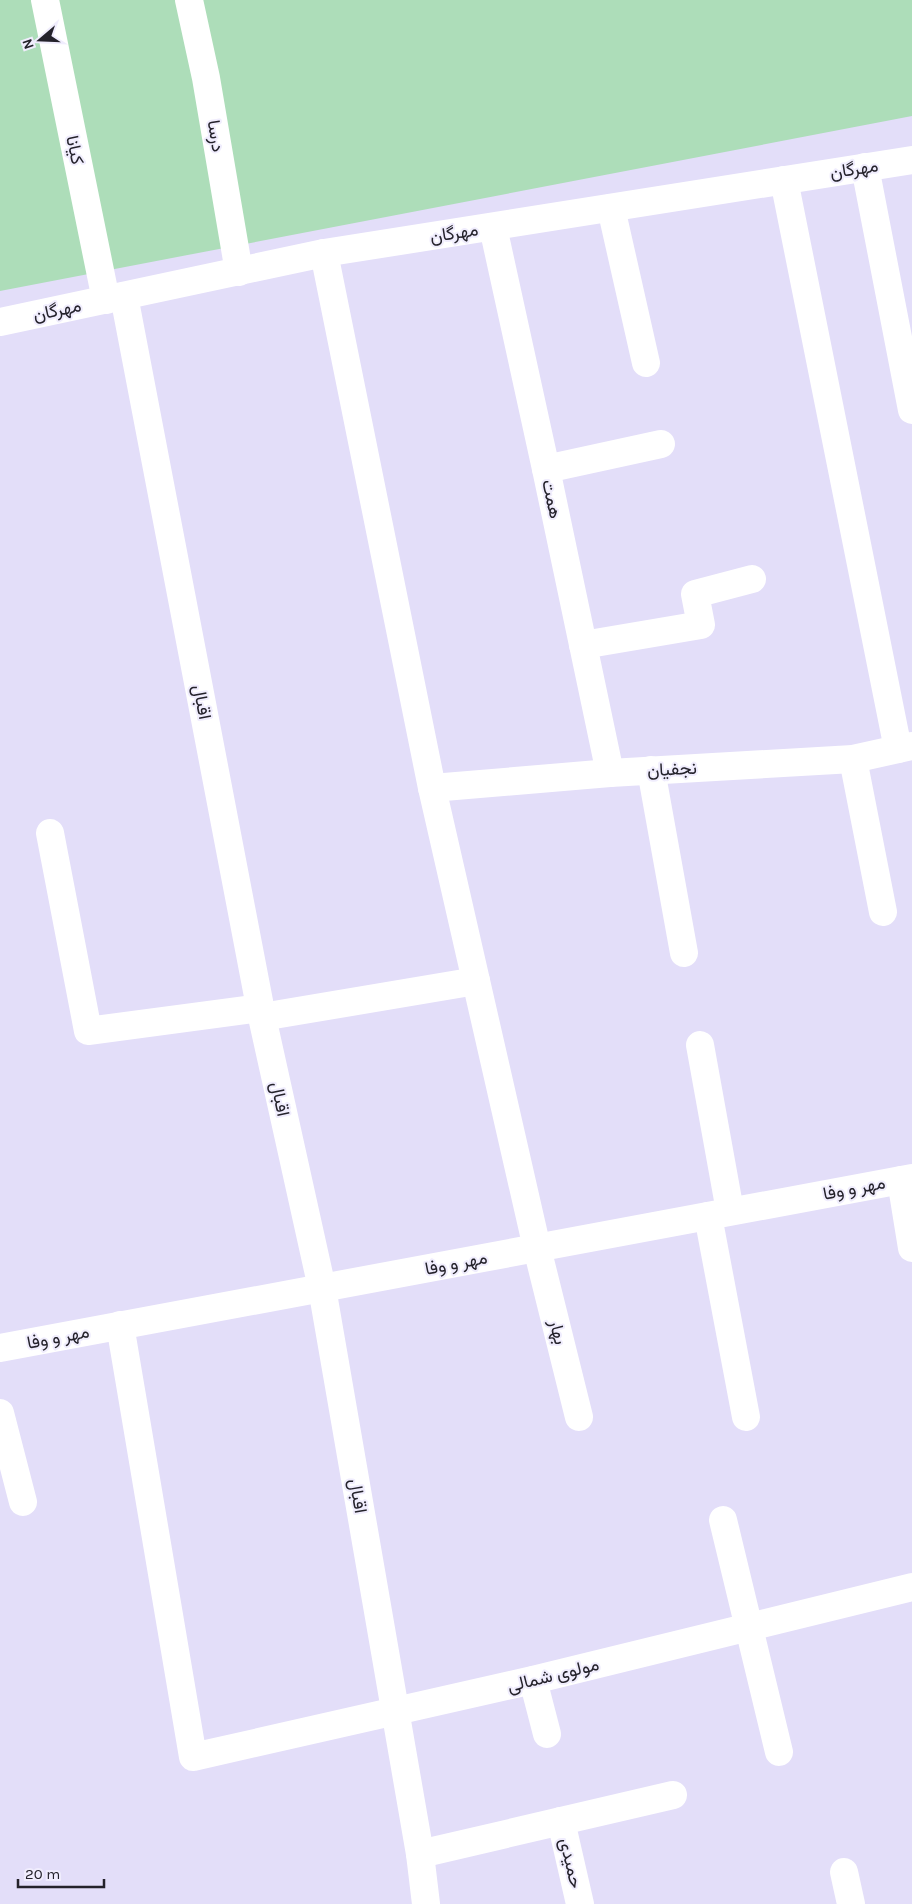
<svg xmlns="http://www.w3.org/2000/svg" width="912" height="1904" viewBox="0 0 912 1904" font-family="Karla,Vazirmatn,sans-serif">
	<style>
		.green { fill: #adddb9 }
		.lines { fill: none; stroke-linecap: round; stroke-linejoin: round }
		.minor { stroke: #fff; stroke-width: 28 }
		.labels { text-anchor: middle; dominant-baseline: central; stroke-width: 4; stroke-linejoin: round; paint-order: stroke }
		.street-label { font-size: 18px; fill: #24222b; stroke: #f0edfd }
	</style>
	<rect width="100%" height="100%" fill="#e3def9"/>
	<path class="green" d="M0 0H912V116L0 291Z"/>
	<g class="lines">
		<g class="minor">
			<path d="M45 0 106 300"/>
			<path d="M189 0 206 78 239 272"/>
			<path d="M865 167 912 410"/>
			<path d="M784 180 898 749"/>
			<path d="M611 208 646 363"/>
			<path d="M493 227 546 469 610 773"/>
			<path d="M324 253 432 788 537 1248 579 1417"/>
			<path d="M124 296 262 1017 322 1288 420 1854 426 1904"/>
			<path d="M0 322 324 253 912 160"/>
			<path d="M546 469 661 444"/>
			<path d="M583 645 701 625 695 594 752 579"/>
			<path d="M853 759 883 912"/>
			<path d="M651 770 684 953"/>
			<path d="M432 788 610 773 853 759 912 746"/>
			<path d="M50 833 88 1031 261 1008"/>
			<path d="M262 1017 476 981"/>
			<path d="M700 1045 730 1211"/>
			<path d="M901 1180 912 1248"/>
			<path d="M708 1216 746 1417"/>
			<path d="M120 1325 193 1757 533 1680 912 1587"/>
			<path d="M0 1348 912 1178"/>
			<path d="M0 1413 23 1502"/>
			<path d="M723 1520 779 1752"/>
			<path d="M533 1680 547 1734"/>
			<path d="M561 1821 580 1904"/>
			<path d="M420 1854 673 1795"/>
			<path d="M844 1872 851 1904"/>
		</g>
	</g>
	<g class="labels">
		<g class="street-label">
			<text transform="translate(216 136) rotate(81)">درسا</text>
			<text transform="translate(75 150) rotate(78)">کیانا</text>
			<text transform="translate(854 169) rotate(-9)">مهرگان</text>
			<text transform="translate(454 233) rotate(-9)">مهرگان</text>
			<text transform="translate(57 310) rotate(-12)">مهرگان</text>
			<text transform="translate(552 499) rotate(78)">همت</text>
			<text transform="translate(202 702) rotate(79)">اقبال</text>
			<text transform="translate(672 769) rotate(-3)">نجفیان</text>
			<text transform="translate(280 1099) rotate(78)">اقبال</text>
			<text transform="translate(854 1188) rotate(-11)">مهر و وفا</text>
			<text transform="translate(456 1263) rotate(-11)">مهر و وفا</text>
			<text transform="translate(558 1332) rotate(76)">بهار</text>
			<text transform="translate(58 1337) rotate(-11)">مهر و وفا</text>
			<text transform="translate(358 1496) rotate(80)">اقبال</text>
			<text transform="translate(553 1675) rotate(-14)">مولوی شمالی</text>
			<text transform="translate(571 1863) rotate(77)">حمیدی</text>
		</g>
	</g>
	<g transform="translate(40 40) rotate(251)" stroke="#f0edfd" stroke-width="4" paint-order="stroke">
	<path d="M0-4L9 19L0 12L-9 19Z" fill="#24222b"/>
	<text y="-8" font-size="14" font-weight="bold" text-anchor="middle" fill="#24222b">N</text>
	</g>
	<path d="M18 1879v8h86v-8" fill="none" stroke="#24222b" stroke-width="2.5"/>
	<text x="25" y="1879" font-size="15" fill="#24222b" stroke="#f0edfd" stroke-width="4" paint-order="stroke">20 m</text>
</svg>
